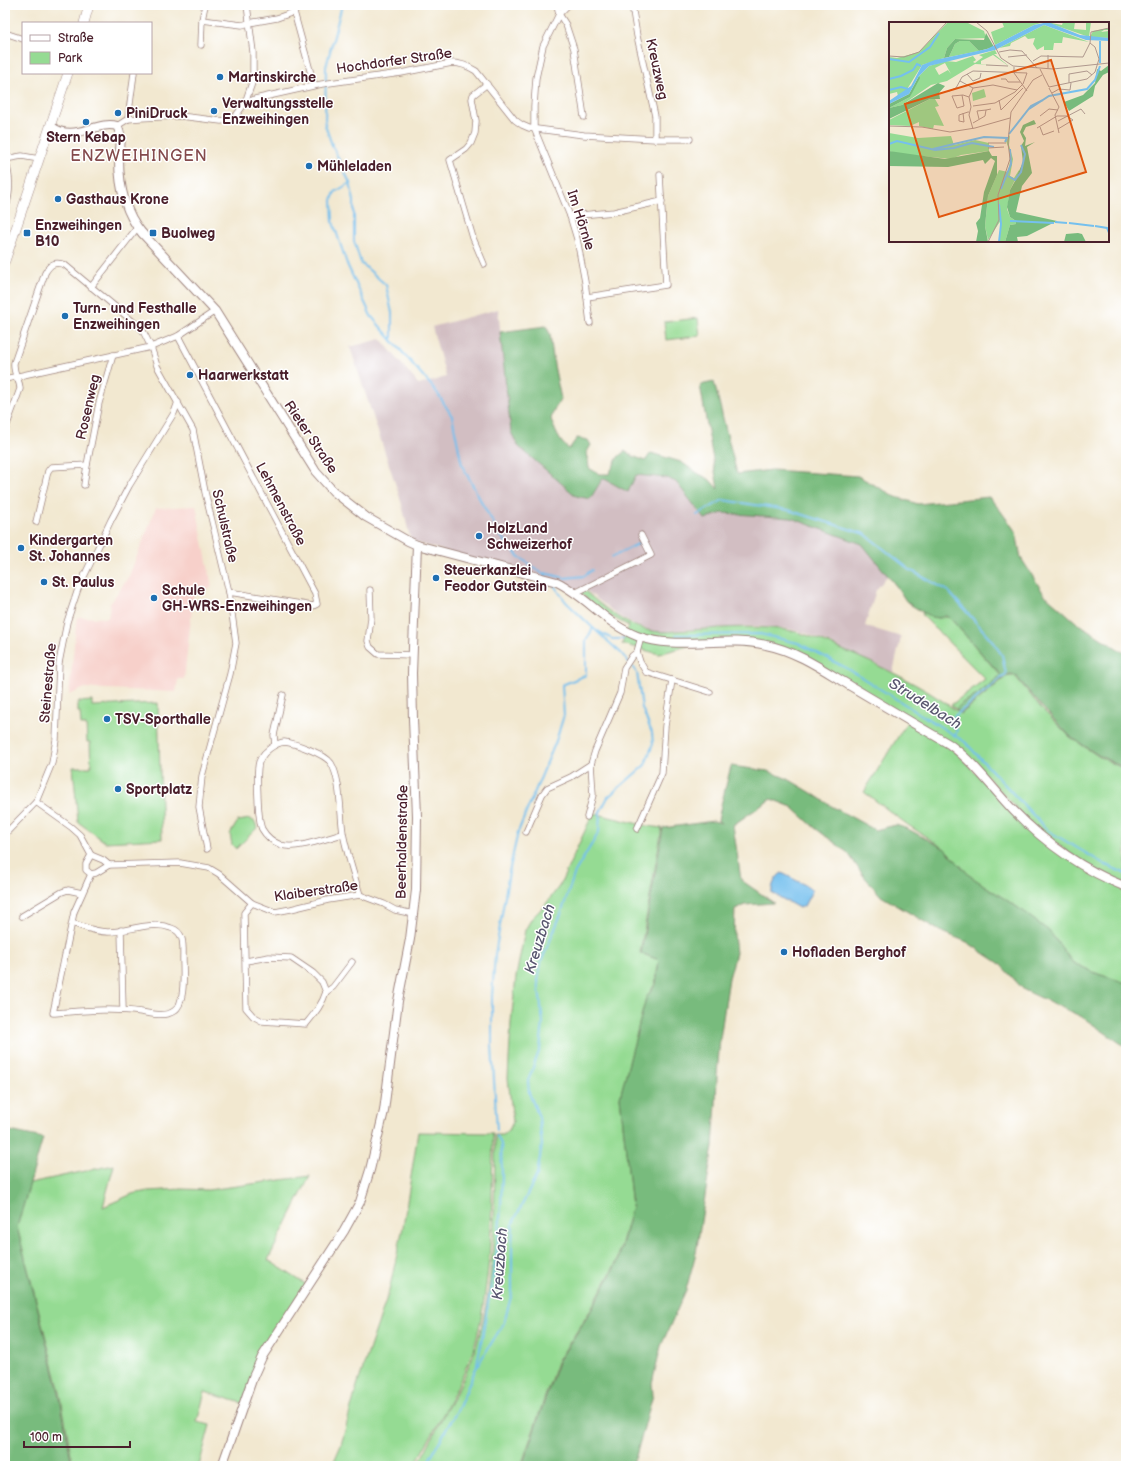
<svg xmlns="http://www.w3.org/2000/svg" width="1131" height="1471" viewBox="0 0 1131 1471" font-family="'Balsamiq Sans',sans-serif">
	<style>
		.built { fill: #f7d0ca }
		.industrial { fill: #d2bec2 }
		.green { fill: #95db93; stroke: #707d5f }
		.forest { fill: #78bb7d; stroke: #616d54 }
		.water { fill: #75c0ee; stroke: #60708c }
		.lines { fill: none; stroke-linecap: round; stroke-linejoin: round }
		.stream { stroke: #75c0ee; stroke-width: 2 }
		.street-casing { stroke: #9e847e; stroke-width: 7 }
		.secondary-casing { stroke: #9e847e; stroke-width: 10 }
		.primary-casing { stroke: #9e847e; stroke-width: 10 }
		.street { stroke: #fff; stroke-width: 5.5 }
		.secondary { stroke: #fff; stroke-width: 8 }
		.primary { stroke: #fff; stroke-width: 9 }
		.poi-dot { fill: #1f6fb2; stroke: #fff; stroke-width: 1.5 }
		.labels { text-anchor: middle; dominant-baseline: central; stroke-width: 3; stroke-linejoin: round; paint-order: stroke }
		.street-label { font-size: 14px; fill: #4a1f2b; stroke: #fff }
		.poi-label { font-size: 14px; font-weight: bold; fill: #4a1f2b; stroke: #fff; text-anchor: start }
		.water-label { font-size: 15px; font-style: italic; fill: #59576f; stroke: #fff }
		.quarter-label { font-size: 16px; letter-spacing: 1px; fill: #844a4c; stroke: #fff }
		.inset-river { fill: none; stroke: #75c0ee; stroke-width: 2 }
		.inset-road { fill: none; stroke: #af988e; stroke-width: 1 }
		.view { fill: #e0560e; fill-opacity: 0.15; stroke: #e0560e; stroke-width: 2 }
		.inset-edge { fill: none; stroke: #4a1f2b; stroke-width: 2 }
	</style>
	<rect width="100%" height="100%" fill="#fff"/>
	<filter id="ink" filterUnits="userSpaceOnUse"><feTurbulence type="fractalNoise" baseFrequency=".025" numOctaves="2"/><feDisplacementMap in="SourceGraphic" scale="8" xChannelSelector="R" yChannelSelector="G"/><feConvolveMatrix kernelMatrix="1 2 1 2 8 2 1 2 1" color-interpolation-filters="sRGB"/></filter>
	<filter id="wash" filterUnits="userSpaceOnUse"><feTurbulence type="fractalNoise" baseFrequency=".012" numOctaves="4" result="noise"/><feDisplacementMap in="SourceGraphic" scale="16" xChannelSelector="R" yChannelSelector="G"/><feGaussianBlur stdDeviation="0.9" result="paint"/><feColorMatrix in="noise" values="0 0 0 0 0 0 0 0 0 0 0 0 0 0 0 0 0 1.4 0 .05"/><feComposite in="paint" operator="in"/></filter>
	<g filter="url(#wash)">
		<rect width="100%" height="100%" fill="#f2e8d0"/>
		<path class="built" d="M196 506 212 587 194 592 184 679H178L176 692 85 688 69 695 77 617 108 618 110 604 129 576 156 508Z"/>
		<path class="industrial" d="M498 309 511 432 518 446 576 496 603 478 628 492 635 475 667 478 676 482 705 519 722 513 791 518 862 544 888 575 876 590 865 626 901 637 900 642 893 672 806 633 789 629 755 626 676 630 663 632 649 630 635 625 619 616 583 588 576 590 411 541 401 501 350 347 381 339 419 385 446 377 432 327Z"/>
		<g class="green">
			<path d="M698 318 700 336 666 340 664 322Z"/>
			<path d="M585 591C610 613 639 637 675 631 712 629 750 624 787 630 805 633 822 641 838 648 881 666 924 686 961 714L1007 676 1011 675 1015 676 1041 708 1070 737 1098 756 1126 770V885L1085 864 1038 831 966 754 782 647 695 644 659 654 622 644 629 626 608 615 580 593Z"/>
			<path d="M922 612C927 614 931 617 937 618 943 618 945 616 950 618L1001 676 977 695 962 703 956 709 951 705 985 679 923 616Z"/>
			<path d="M92 701V706L158 703 162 839 105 842 78 822 73 767H91L90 742H87L86 725H81L80 712H78V702Z"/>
			<path d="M907 722 956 752 1034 835 1126 890V983L1098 974 1073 963 1049 931 1017 907 970 876 945 849 908 825 864 792Z"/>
			<path d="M593 813 647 826 662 828 640 953 659 960 655 984 646 998 620 1097 632 1206 617 1261 588 1314 557 1362 521 1466H417C427 1449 436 1430 445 1412 455 1395 465 1377 472 1358 497 1291 494 1206 495 1135H503L509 1130 513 1122 508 1078 511 1022 516 977 525 930 532 918 546 904 560 885Z"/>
			<path d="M250 819 255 822 257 828 236 849 232 845 230 834 238 821Z"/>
			<path d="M418 1132 493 1133C492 1186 493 1240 485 1293 482 1315 478 1338 470 1358 455 1395 434 1431 414 1466H332L341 1445 357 1386 389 1291 403 1227Z"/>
			<path d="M114 1165 103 1207 132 1194 148 1191 182 1189 208 1190 310 1176 268 1260 307 1285 267 1344 242 1403 205 1392 197 1422 210 1425 199 1466H73L60 1392 17 1227 30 1183Z"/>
		</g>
		<g class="forest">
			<path d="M546 326 550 334 554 365 561 399 554 410 551 419C555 430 559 442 569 449L577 438 588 440 591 445 587 452 589 468 599 474H609L618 457 625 451 633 456 645 461 651 453 681 462 699 474 709 479 718 489 700 385 714 382 737 474 772 470 858 476 896 497 918 504 989 497 1000 510 1016 532 1021 558 1044 594 1077 623 1126 654V769L1098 755 1071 737 1042 707 1015 675 1011 674 1007 675 961 713 956 709 962 703 977 695 1001 675 950 618 945 616 939 618 931 617 911 605 906 601 897 587 862 544 791 518 722 513 705 519 676 482 667 478 636 475 628 492 603 478 590 499 576 496 518 446 511 432 500 332Z"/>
			<path d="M731 766 768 771 788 779 810 792 833 807 875 830 896 825 908 829 945 849 970 876 1017 907 1049 931 1073 963 1098 974 1126 983V1047L1082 1017 1024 990 999 963 967 942 940 931 881 896 863 875 848 853 815 828 792 807 771 799 733 825 741 880 774 903 745 905 735 909 734 935 736 953 729 978 720 1039 717 1075 716 1104 713 1146 696 1253 686 1290 661 1346 652 1383 653 1395 636 1456 631 1466H522L558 1362 589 1314 618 1261 632 1206 620 1097 646 998 656 984 659 960 641 953 663 828 713 821 722 823 718 821 721 805Z"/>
			<path d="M5 1130 43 1138 17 1227 59 1392 72 1466H5Z"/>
		</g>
		<path class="water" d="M782 873 809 887 812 891 804 906 799 908 772 893C771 886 776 876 782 873Z"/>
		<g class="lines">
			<g class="stream">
				<path d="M342 5 326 67 325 125 332 145 350 183 354 201V241L361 263 386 285 392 313V341"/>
				<path d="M350 183 335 192 332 200 333 222 347 264 371 316 436 391 452 416 462 465 483 505 501 536 518 556 546 576"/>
				<path d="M697 515 723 500 788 510 865 534 910 570 948 591 990 638 1002 655 1006 674 951 719V725L957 730 955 736"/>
				<path d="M612 557 640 543"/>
				<path d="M544 573 565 578 584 576 592 570"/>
				<path d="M553 584 566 602 594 629"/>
				<path d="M598 631 612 639H623"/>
				<path d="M676 635 760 634 798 643 848 669 965 742 1047 830 1104 864 1126 874"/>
				<path d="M477 1363C483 1338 486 1312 491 1287 500 1239 504 1193 501 1144L497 1136"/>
				<path d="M427 1466 430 1458 459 1407 477 1366 504 1323 512 1293V1247L513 1223 537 1175 542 1145 539 1117 529 1093 528 1081 540 1049 543 1023 538 981 541 962 561 914 575 872 599 832 600 812 608 797 645 765 653 744 652 733 642 708 637 673 621 653 593 628 586 641V675L562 685 564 715 556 741 518 832 509 872 495 955 492 996V1046L497 1130"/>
			</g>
		</g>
	</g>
	<g filter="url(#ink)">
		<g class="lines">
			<defs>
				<g id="street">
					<path d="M205 5 202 20 242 25 249 23 277 18 294 12 300 5"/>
					<path d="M557 5 559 14 566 25 574 49 584 117"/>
					<path d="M568 5 559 14 543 46 536 78 534 106V128L570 216 577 239 585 282 590 323"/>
					<path d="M632 5 637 36 655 116V139"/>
					<path d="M294 12 314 85"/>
					<path d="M5 33 23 39"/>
					<path d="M201 45 202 20"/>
					<path d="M245 103 255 99 322 84 401 73 452 63C461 63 468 66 476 71L515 120 522 125 529 128 584 135 655 139H690"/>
					<path d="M128 119 134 73"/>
					<path d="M117 126 128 119 140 118 180 116 221 121 229 120 235 117 245 103 253 80V52L247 5"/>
					<path d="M5 159 22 156 39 159"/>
					<path d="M5 160C11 177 11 193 5 210"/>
					<path d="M570 216 614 212 662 201"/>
					<path d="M484 264 473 238 450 160 466 149 471 143 475 133 476 121 472 99 473 95 487 84"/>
					<path d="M91 287 137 228"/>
					<path d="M587 297 666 285 660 175"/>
					<path d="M178 336 315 594 317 604 313 606 229 592"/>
					<path d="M5 379 151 347 178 336 215 311"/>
					<path d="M5 430 20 389C20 379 13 375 14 363L45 273C50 264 55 261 65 265L142 329 151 347 157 366 193 430 205 492 229 592 236 643 230 674 202 776 199 807 207 849"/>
					<path d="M84 485 87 465"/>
					<path d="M36 522 48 471 51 467 87 465 99 403 113 355"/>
					<path d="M370 590 371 618 368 641 370 647 378 654 413 655"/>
					<path d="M575 593 651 555 641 535"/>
					<path d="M641 637 637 652 640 662 646 672 710 692"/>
					<path d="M283 695 274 735 275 745C278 744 281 742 284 742 295 743 325 754 331 763 341 779 340 814 343 833 347 854 354 875 360 895"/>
					<path d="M275 745C268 749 262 754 259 762 256 771 258 821 262 829 266 836 273 842 281 845 296 850 327 838 343 834"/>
					<path d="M36 802 71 827 80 835 91 855 103 860 109 865 180 863 209 868 219 874 252 903 275 912 291 909 328 900 360 895 384 904 395 910 414 914"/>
					<path d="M587 817 593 795 591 764 595 751 620 693 624 668 632 656 637 652"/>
					<path d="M637 829 662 773 665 726 672 680"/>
					<path d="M526 832 542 795 547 788 571 777 591 764"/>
					<path d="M5 834 36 802 52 763 56 740 59 663 67 622 78 589 111 520 129 486 174 413 178 402"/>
					<path d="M91 855 86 864V870L91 874"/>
					<path d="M22 916 62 892 68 890 82 893"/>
					<path d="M72 923C84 927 95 932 108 932 128 932 151 920 171 928 185 932 183 946 183 959 183 971 186 1004 174 1011 166 1017 151 1014 141 1012 112 1008 83 1011 53 1013L74 912 91 874 96 873 109 865"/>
					<path d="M121 930 123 1010"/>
					<path d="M246 961 269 957 291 958 313 973 322 982 326 992C322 1005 314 1014 306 1024L262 1021 253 1016 246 1008 244 913 252 903"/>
					<path d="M326 992 333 987 352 962"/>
				</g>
				<g id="secondary">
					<path d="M51 126C73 144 97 120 117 126 123 136 120 148 119 159 119 185 125 213 142 233L215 311 316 472 333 491 366 517 408 541 417 545 557 582C586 596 606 624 637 636 678 651 723 635 766 645 797 651 825 671 852 687 884 706 916 725 949 744 974 762 992 788 1013 810 1045 843 1083 870 1126 887"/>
					<path d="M222 1466 253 1377 262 1357 344 1231 360 1202 370 1170 384 1111 398 1001 410 939 416 890 417 816 413 719 412 673 417 545"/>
				</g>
				<g id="primary">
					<path d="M84 23 89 5"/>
					<path d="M5 261 68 73"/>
				</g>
			</defs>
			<use href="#street" class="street-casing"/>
			<use href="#secondary" class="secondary-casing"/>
			<use href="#primary" class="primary-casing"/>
			<use href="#street" class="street"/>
			<use href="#secondary" class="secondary"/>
			<use href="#primary" class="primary"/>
		</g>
	</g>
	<g class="poi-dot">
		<circle cx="220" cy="77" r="4"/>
		<circle cx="214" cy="111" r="4"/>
		<circle cx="118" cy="113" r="4"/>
		<circle cx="86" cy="122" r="4"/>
		<circle cx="309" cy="166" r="4"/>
		<circle cx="58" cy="199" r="4"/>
		<rect x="23" y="229" width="8" height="8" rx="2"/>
		<rect x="149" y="229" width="8" height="8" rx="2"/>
		<circle cx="65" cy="316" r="4"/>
		<circle cx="190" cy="375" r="4"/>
		<circle cx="479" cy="536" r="4"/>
		<circle cx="21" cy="548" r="4"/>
		<circle cx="436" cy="578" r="4"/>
		<circle cx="44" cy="582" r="4"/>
		<circle cx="154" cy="598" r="4"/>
		<circle cx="107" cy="719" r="4"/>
		<circle cx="118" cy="789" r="4"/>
		<circle cx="784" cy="952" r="4"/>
	</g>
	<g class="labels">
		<g class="street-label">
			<text transform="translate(394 61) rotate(-8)">Hochdorfer Straße</text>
			<text transform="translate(657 69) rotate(78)">Kreuzweg</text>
			<text transform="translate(581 220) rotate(72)">Im Hörnle</text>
			<text transform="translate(88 407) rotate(-77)">Rosenweg</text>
			<text transform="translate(311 437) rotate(56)">Rieter Straße</text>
			<text transform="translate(281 504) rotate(62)">Lehmenstraße</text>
			<text transform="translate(225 526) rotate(77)">Schulstraße</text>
			<text transform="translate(48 683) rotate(-85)">Steinestraße</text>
			<text transform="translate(402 842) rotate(-89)">Beerhaldenstraße</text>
			<text transform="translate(316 891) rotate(-8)">Klaiberstraße</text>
		</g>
		<g class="poi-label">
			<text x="228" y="77">Martinskirche</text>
			<text x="222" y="103">Verwaltungsstelle<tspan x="222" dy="16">Enzweihingen</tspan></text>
			<text x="126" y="113">PiniDruck</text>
			<text x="86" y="137" text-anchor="middle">Stern Kebap</text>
			<text x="317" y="166">Mühleladen</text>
			<text x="66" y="199">Gasthaus Krone</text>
			<text x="35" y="225">Enzweihingen<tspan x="35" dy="16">B10</tspan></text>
			<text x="161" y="233">Buolweg</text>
			<text x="73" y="308">Turn- und Festhalle<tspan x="73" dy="16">Enzweihingen</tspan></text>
			<text x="198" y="375">Haarwerkstatt</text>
			<text x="487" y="528">HolzLand<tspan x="487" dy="16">Schweizerhof</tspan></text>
			<text x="29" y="540">Kindergarten<tspan x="29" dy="16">St. Johannes</tspan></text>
			<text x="444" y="570">Steuerkanzlei<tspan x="444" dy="16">Feodor Gutstein</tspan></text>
			<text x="52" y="582">St. Paulus</text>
			<text x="162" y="590">Schule<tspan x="162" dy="16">GH-WRS-Enzweihingen</tspan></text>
			<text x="115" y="719">TSV-Sporthalle</text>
			<text x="126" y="789">Sportplatz</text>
			<text x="792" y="952">Hofladen Berghof</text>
		</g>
		<g class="water-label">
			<text transform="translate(925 704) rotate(32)">Strudelbach</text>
			<text transform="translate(540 939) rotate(-73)">Kreuzbach</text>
			<text transform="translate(500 1264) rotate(-86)">Kreuzbach</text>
		</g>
		<g class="quarter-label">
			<text x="139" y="156">ENZWEIHINGEN</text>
		</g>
	</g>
	<g transform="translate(889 22)">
		<rect width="220" height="220" fill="#f2e8d0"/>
		<path d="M59 0H77L95 9 97 16 66 17 58 26 55 36 33 43 17 69 9 74 8 70 0 72V35L8 36 30 30ZM113 0H155L145 3 106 23 102 10 115 5ZM157 0 173 3 174 0H186L185 7 197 8V0H202L200 15ZM155 3 200 20 174 15 173 21H165L164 28H155V24L148 28 144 22 146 16 139 17 136 14 122 21 121 24 110 26ZM220 6V8H215L212 10 220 9V16L201 15 204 9ZM71 19H80L90 29 60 35 66 22ZM106 28 108 32H105L121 45 104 33 92 39V42L105 43 86 42 58 59 42 63 13 83 0 86 21 75 30 54 40 44 57 39 67 40 84 34 87 38 84 40 86 41 94 35 90 33ZM56 41 62 52 59 48 50 53 46 46ZM95 67 97 75 84 79 83 71ZM41 77H46L50 84 46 85 55 104 45 103 44 107 30 104V100L21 104 0 103V98ZM0 111 29 116 62 114 65 123 86 118 100 121V129L72 133 62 137 11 132 0 129ZM121 113 120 123 124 137 121 154 125 156 130 148V150L121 168 118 187 121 195 127 199V202L121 203 116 220H110L112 198 99 218 96 204 99 174 110 148 119 150 122 134 117 119Z" fill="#95db93" fill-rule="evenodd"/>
		<path d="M97 11 105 25 90 29 80 19H71L66 22 60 35 55 36 58 26 66 17 95 18ZM220 43V50L214 53 206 64 204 74 180 89 175 80 194 73 206 61 208 47 212 49ZM30 54 31 56 21 75 0 86 13 83 49 61 56 64 50 71 51 77H41L0 97V82L20 72ZM145 98 147 102 137 105 134 111 137 116 136 124 146 120 138 125 143 151 133 164 127 190 168 199 138 214 128 215 129 220H116L121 203 127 202V199L121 195 118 185 121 168 126 159 121 155 126 158 134 140 132 124 135 119 131 110 134 103ZM0 129 56 137 100 129 103 134H108V153L99 174 96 204 99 220H87L89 209 87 201 91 196 95 170 106 139 102 136 96 142 94 138 59 145 0 144ZM189 211 193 212 197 220H175L177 212Z" fill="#78bb7d"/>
		<path d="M159 0 191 13 220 16V19L197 18 155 3 106 28 40 44 30 54 20 72 0 82V79L22 64 33 43 46 38 98 27 145 3Z" fill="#75c0ee"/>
		<path class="inset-river" d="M0 37 20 40 41 25 50 11M211 41V19M0 57 12 54 24 48 28 42 32 44M0 68 12 65 19 67M140 87 160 74 198 67 206 58 211 44M120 112 142 84 154 78M0 122 8 119 46 128 65 126 83 121 105 125M65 122 95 115 118 116 116 120M44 127 65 122M119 154 126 158 132 150 136 132 132 123M112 167 122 142 121 127M121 199 165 201M166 200 178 201M180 201 205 204M206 204 218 206 220 211M110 220 112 202 110 182"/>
		<path class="inset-road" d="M87 0 98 9 112 36 124 44 164 47 220 41M110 30 121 28 133 29 148 46M0 34 15 35 30 30 58 0M119 35 138 33M144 39 152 34 194 35 201 21 202 10 220 6M97 43 119 44M125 45V51L138 69M159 46V33M151 47 160 65 198 57 206 50 210 37 206 25 201 21M78 52 84 59 91 56 92 51M112 57H117L119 60H131M71 59 84 66 104 63 128 68M180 61V52L198 49 203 53M84 66 80 75 82 85 80 93 84 107M160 66 170 85 166 93 170 111M60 69 67 66 73 55 84 49 138 51 134 62 126 70 106 81 84 84M163 71 170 67 181 68 182 61M73 73 75 84 68 86 63 74 74 73 80 75M110 78 112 88 134 66M74 91 75 100 70 99V93L79 90H80M151 94 160 87 169 88M90 97 88 89 97 88M169 99 192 87 196 92M84 101 96 94 97 88 102 87M0 104 33 105 61 110 86 106 121 96M151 105 154 113 165 109M148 106 168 94H178L184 98 169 107M99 121H117M99 126 115 125M99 220 110 198 109 173 121 137 119 120 122 90 144 58 153 53"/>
		<path class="view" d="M162 38 197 150 50 195 16 82Z"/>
		<rect width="220" height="220" class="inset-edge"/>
	</g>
	<rect width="1131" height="1471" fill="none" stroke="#fff" stroke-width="20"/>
	<rect x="22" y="22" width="130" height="52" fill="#ffffff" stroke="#b7a5aa"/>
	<rect x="30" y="35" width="20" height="6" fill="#ffffff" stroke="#b7a5aa"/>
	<text x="58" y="42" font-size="12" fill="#4a1f2b">Straße</text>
	<rect x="30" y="52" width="20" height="12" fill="#95db93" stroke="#b7a5aa"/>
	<text x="58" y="62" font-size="12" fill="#4a1f2b">Park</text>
	<path d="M24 1441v6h106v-6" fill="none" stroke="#4a1f2b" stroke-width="2"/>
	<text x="30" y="1441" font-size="12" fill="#4a1f2b" stroke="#ffffff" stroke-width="3" paint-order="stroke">100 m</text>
</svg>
